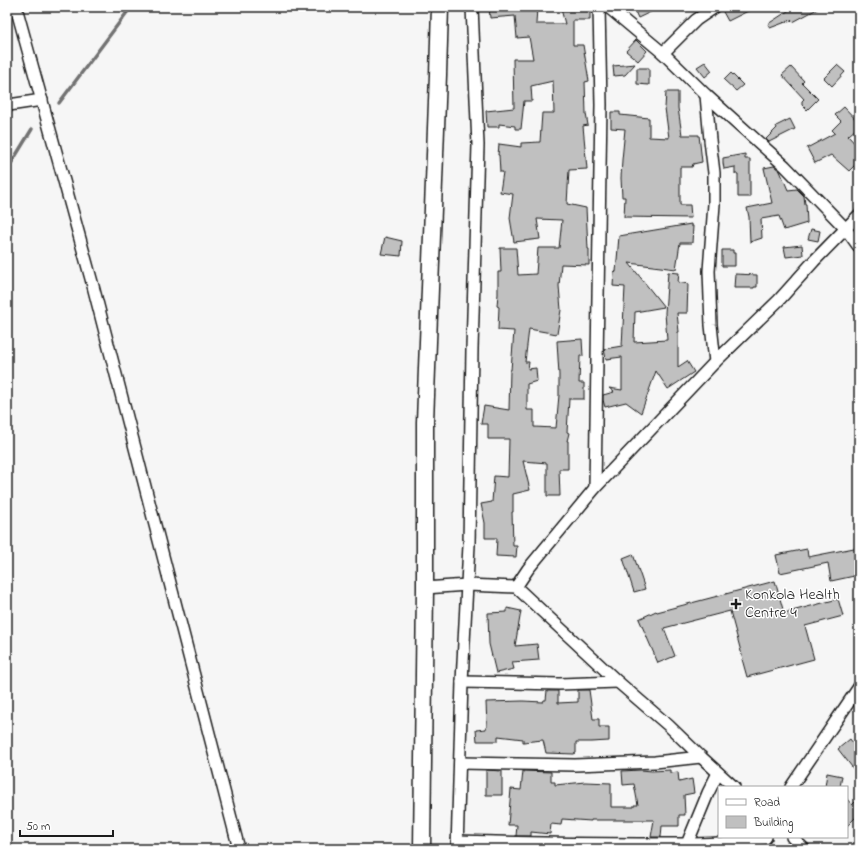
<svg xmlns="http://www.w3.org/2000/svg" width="866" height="856" viewBox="0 0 866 856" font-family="'Indie Flower',sans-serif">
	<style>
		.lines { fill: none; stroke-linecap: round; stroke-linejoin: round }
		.stream { stroke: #727272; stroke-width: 3.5 }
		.building { fill: #c0c0c0; stroke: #1c1c1c }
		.street-casing { stroke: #1c1c1c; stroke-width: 14 }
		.secondary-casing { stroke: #1c1c1c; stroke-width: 19 }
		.street { stroke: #fff; stroke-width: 11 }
		.secondary { stroke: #fff; stroke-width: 16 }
		.poi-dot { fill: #1c1c1c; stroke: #fff; stroke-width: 1.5 }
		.labels { text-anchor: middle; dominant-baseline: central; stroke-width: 3; stroke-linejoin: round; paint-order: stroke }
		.poi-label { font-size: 16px; fill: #1c1c1c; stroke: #fff; text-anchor: start }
	</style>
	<rect width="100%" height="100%" fill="#f6f6f6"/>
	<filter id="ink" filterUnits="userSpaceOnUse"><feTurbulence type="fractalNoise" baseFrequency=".025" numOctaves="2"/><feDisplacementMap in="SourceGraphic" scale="8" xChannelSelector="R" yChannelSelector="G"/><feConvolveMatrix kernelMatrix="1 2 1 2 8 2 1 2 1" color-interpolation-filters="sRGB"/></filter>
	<g filter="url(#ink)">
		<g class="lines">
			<g class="stream">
				<path d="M59 103 131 7"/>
				<path d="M7 170 32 129"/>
			</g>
		</g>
		<g class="building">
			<path d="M489 7H537L536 24H565L561 9 590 10V20H573V45H583L589 81 585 82 586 114 588 125 583 126 587 169 569 170 567 204 586 208 588 249H589V265L561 264 559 286 561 310 557 334 529 329 525 362H529L528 369 536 368 537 381 527 384V410H534V427L556 428 559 395V375L557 341 582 339 583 356H580L579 383H584V399H569L567 432 569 433 567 441H568V469H559L560 496H547V463L523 461 530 490 513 494V512H512L513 546H517L516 557 496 556 497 538H485V523L481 504 492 502 494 476 508 477 509 439H488V424H481L484 406 509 410 510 370H511L514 331 498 330 499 307 497 306 498 294V272H501L500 248H516L518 275 536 274 538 248H559L562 220 537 219 540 239 514 242 510 218 513 194 500 192 503 172H500L499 155H498L499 144 521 147V143L540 142 542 113H554L553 81 531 86 532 101H524L521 129H515V126L499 124V127H487L486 111 514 108 513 59H533L529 37 517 38 515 16 490 18Z"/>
			<path d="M633 7H661L638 18Z"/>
			<path d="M729 7H756L728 21 722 10Z"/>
			<path d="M794 7H821L793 22 791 20 770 28 768 24Z"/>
			<path d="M636 40 647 51 638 61 626 51Z"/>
			<path d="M705 62 712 71 705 77 697 67Z"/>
			<path d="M635 64 625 75 614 76 613 66Z"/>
			<path d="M837 65 845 72 832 86 824 78Z"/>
			<path d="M791 67 804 81 802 83 818 99 807 110 802 105V101L804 99 782 75Z"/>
			<path d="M637 68H649V85L637 84Z"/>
			<path d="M731 73 743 85 736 91 724 80Z"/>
			<path d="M666 92H678V108L682 135H699L702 162 693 164 692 167H680V205H690L691 218 624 217 625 197H622L621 178 622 160 625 129 611 128V112H620V115L649 118V137L669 138 665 108Z"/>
			<path d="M844 107 859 123V126L848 136 859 148V161L849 171 831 155 815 163 807 148 835 133 832 130 841 121 835 115Z"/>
			<path d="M790 119 795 129 769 142 766 139 777 128 776 126Z"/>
			<path d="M745 154V159H750V197H738V174H735V167L724 169 723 163V158Z"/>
			<path d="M774 166 780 171 788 190 797 189 804 196 805 204H806L807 223 784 230 779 216 761 219 762 238 750 242 749 217 747 208 772 203 764 168Z"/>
			<path d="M691 224V226H693L692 243H680L676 269 629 263 664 307 635 312 634 342 667 340 665 313 668 272 679 273 678 282 688 284 687 313H677L679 332H678V367L687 361 694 372 668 389 656 371 641 413 626 402 605 407 603 400V395L614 392 609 388 622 390V357L606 359 604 349 622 346 625 287 613 286 614 271 616 272 619 236Z"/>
			<path d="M811 229 820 231 818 241 808 239Z"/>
			<path d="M385 237 402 241 401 256 381 254Z"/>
			<path d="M802 245 803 255 786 257 784 247Z"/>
			<path d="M722 250H733V253H735V266H722Z"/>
			<path d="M735 274 757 275V287H754V288H734Z"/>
			<path d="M859 547V575L831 581 828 563 780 573 776 555 807 549 808 557Z"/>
			<path d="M633 554 645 589 634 592 623 558Z"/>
			<path d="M775 581 784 613 838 599 843 616 805 626 814 659 747 677 742 659H743L730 611 664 628 675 656 658 663 639 619 656 611 657 612Z"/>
			<path d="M507 608 521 611 515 646 537 644 539 660 512 662 514 669 496 673 489 644 488 613 507 612Z"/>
			<path d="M578 690H589L593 719H599V727H609V741L591 742H576V753L574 754 546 753 543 740 523 742V739L498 736V741H477L476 730 486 729V727H487L486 702 523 701 543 702 544 700H546L547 691H558V703L578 702Z"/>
			<path d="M850 739 859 751V776L838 749Z"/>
			<path d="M486 770 502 771V795H486Z"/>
			<path d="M641 770 652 771 670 770V773L678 772 679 782 692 779 694 793 684 795 685 815H679V826H662L661 837H651L654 820H591V821L562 819 561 825 551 824 550 834 531 832V836H516L517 825H508L511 789 521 790 523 771 551 772V782H555V785L585 782 611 783V807H634V805H638L634 784 623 785 622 771Z"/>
			<path d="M827 773 842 776 840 787H825Z"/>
			<path d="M859 798V814L847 826V799L852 805Z"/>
		</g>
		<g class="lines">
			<defs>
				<g id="street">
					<path d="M16 7 93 286 239 849"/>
					<path d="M608 7 663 53 706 95 785 166 846 229 859 247"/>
					<path d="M663 53 696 20 715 7"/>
					<path d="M706 95 710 140 714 173V204L709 271 711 325 715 362"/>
					<path d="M7 106 9 105 42 100"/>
					<path d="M595 488 601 105 599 7"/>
					<path d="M516 587 528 569 595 488 715 362 779 300 814 261 859 215"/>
					<path d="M425 588 467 585 516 587 618 682 669 726 701 757 734 787"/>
					<path d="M462 682 559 684 618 682"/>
					<path d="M460 763 575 765 655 762 701 757"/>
					<path d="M791 787 859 687"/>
					<path d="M792 837 804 849"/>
					<path d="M457 841C518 843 579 844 640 844 681 844 723 845 764 839L766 837"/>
					<path d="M457 849 462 682 469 545 472 349 478 145 472 7"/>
					<path d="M687 849V844L708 793 718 773"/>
				</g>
				<path id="secondary" d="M422 849 425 588V422L438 75 440 7"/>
			</defs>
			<use href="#street" class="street-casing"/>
			<use href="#secondary" class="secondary-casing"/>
			<use href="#street" class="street"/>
			<use href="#secondary" class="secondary"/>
		</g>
	</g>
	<path class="poi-dot" d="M734 598h4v4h4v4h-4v4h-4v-4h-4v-4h4z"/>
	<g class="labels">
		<g class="poi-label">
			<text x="745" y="595">Konkola Health<tspan x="745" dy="18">Centre 4</tspan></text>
		</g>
	</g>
	<rect width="866" height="856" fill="none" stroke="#fff" stroke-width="24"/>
	<rect x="12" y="12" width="842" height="832" fill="none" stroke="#1c1c1c" stroke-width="1.5" filter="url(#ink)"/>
	<rect x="718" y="786" width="130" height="52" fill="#ffffff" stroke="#a4a4a4"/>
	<rect x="726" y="799" width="20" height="6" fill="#ffffff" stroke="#a4a4a4"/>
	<text x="754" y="806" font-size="12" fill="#1c1c1c">Road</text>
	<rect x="726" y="816" width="20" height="12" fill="#c0c0c0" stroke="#a4a4a4"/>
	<text x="754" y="826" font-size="12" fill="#1c1c1c">Building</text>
	<path d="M20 830v6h93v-6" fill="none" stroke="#1c1c1c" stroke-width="2"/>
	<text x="26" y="830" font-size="12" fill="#1c1c1c" stroke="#ffffff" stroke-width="3" paint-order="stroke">50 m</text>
</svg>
